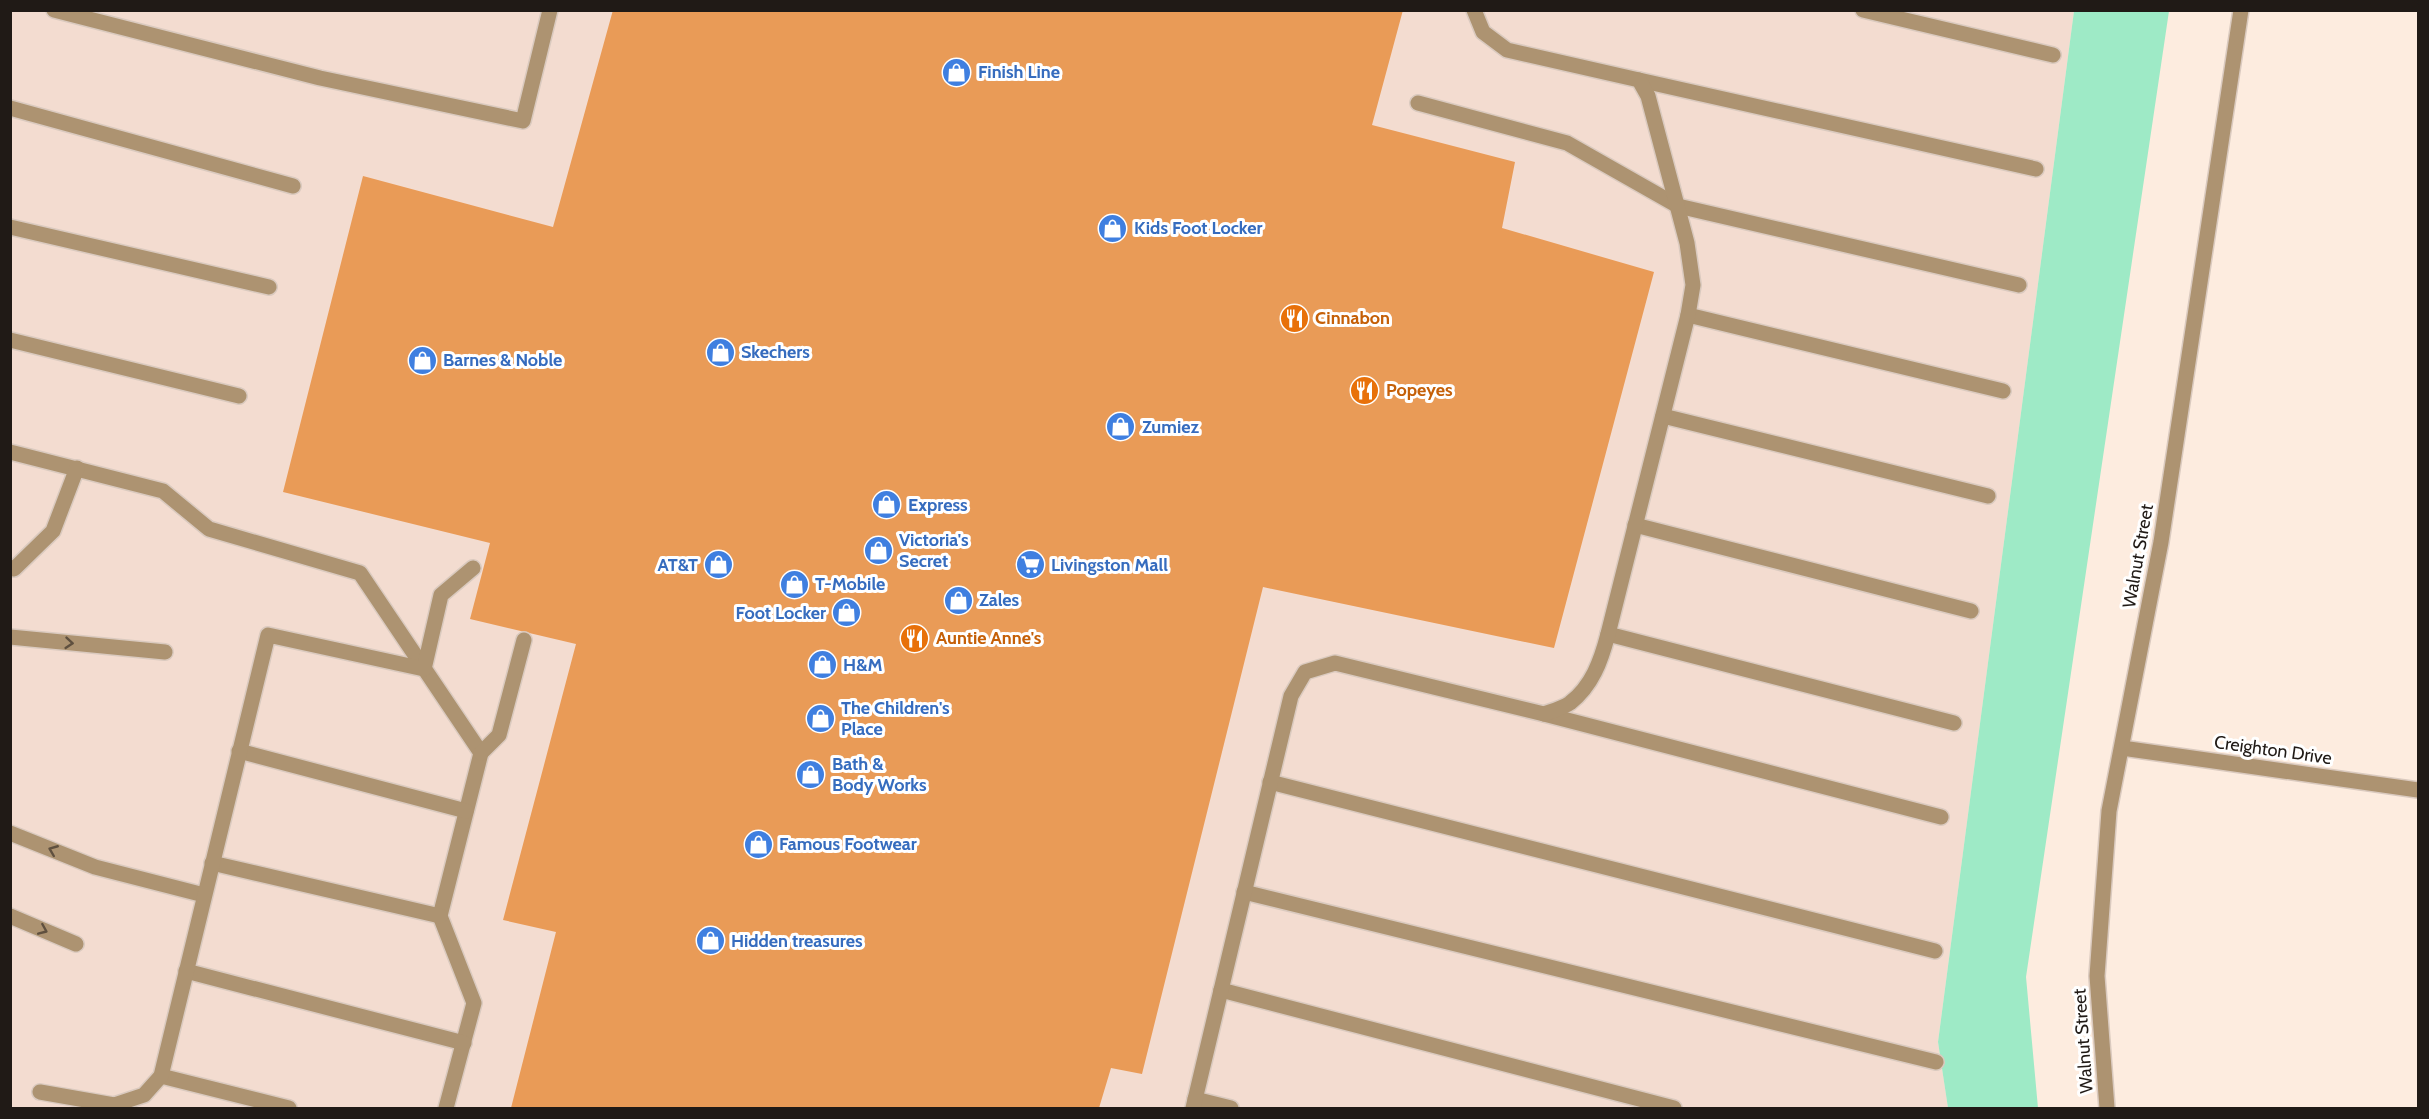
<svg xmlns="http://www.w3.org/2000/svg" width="2429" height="1119" viewBox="0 0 2429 1119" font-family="Cabin,sans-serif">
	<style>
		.commercial { fill: #f3dcd0 }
		.green { fill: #9eeac6 }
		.building { fill: #e99b57 }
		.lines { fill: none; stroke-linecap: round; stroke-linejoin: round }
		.minor-casing { stroke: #dacabf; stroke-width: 18 }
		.minor { stroke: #ad9371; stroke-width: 15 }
		.oneway { stroke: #5f503f }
		.labels { text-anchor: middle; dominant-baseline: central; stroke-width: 6; stroke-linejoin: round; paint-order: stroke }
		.shop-label { font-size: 18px; font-weight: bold; fill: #366cbe; stroke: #fff; text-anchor: start }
		.food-label { font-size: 18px; font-weight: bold; fill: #c56008; stroke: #fff; text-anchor: start }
		.street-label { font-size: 18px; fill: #201a16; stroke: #fff }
	</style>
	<rect width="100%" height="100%" fill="#fdecdf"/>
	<path class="commercial" d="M10 11H2074L1938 1042 1948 1108H11Z"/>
	<path class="green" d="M2074 11H2169L2026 977 2038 1108H1948L1938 1042Z"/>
	<path class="building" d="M613 10H1403L1372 125 1515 162 1502 228 1654 272 1554 648 1263 587 1142 1074 1111 1068 1099 1108H511L556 932 503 920 576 644 470 619 490 543 283 492 363 176 553 227Z"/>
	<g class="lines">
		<defs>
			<g id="minor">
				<path d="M54 10 320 78 523 121 550 10"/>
				<path d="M1863 10 2053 55"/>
				<path d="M1639 80 2036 169"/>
				<path d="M1418 103 1567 143 1678 206 2019 285"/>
				<path d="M10 108 293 186"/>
				<path d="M10 227 269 287"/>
				<path d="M1688 315 2003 391"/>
				<path d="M10 340 239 396"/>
				<path d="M1663 416 1988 496"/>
				<path d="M10 452 163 491 209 529 360 573 481 753 440 916 474 1003 446 1108"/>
				<path d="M1635 525 1971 611"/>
				<path d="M10 568 14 569 53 531 77 468"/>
				<path d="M1608 634 1954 723"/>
				<path d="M10 637 165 652"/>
				<path d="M1544 714 1941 817"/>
				<path d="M2122 748 2418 790"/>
				<path d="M239 751 466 811"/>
				<path d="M481 753 499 735 524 640"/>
				<path d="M1270 782 1935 951"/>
				<path d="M10 833 95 867 204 895"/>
				<path d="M212 863 440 916"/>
				<path d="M1244 892 1936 1062"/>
				<path d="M10 916 76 944"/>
				<path d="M186 971 464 1043"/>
				<path d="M1221 990 1674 1108"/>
				<path d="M161 1076 289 1108"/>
				<path d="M40 1092 114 1105 144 1095 161 1076 268 635 424 669 441 595 473 568"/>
				<path d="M1195 1099 1231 1108"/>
				<path d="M1193 1108 1291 696 1305 672 1335 663 1544 714C1552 711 1563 708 1570 703 1592 686 1601 661 1608 634L1688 315 1693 285 1687 243 1648 96 1639 80 1507 50 1483 32 1474 10"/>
				<path d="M2107 1108 2097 976 2109 811 2161 542 2241 10"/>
			</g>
		</defs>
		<use href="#minor" class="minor-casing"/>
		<use href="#minor" class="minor"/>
	</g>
	<defs><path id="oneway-chevron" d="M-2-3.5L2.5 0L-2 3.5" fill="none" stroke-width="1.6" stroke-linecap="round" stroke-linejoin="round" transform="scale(1.5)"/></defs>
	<g class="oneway">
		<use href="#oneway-chevron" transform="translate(69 643) rotate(5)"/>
		<use href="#oneway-chevron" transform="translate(53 850) rotate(-158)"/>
		<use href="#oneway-chevron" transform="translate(43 930) rotate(23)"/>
	</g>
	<defs>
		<symbol id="shop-disc" viewBox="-11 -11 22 22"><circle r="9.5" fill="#3f7fe0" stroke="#fff"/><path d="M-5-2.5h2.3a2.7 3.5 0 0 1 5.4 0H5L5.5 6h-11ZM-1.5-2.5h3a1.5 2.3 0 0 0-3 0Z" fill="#fff"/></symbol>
		<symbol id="restaurant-disc" viewBox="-11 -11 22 22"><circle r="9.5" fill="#e8710a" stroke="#fff"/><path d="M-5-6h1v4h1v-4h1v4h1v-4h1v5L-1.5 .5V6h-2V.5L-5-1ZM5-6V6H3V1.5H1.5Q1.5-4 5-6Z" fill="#fff"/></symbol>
		<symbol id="supermarket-disc" viewBox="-11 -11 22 22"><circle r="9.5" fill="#3f7fe0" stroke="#fff"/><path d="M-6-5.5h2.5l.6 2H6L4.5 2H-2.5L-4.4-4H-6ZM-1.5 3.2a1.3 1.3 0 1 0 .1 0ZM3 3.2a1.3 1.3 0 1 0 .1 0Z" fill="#fff"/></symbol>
	</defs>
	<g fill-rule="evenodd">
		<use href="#shop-disc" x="940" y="56" width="33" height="33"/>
		<use href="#shop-disc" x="1096" y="212" width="33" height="33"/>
		<use href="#restaurant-disc" x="1278" y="302" width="33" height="33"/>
		<use href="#shop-disc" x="704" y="336" width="33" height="33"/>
		<use href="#shop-disc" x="406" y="344" width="33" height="33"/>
		<use href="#restaurant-disc" x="1348" y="374" width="33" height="33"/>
		<use href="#shop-disc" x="1104" y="410" width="33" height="33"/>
		<use href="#shop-disc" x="870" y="488" width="33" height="33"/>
		<use href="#shop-disc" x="862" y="534" width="33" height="33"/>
		<use href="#shop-disc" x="702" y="548" width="33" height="33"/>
		<use href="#supermarket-disc" x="1014" y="548" width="33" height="33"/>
		<use href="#shop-disc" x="778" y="568" width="33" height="33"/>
		<use href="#shop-disc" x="942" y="584" width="33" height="33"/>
		<use href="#shop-disc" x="830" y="596" width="33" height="33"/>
		<use href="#restaurant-disc" x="898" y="622" width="33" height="33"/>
		<use href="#shop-disc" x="806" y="648" width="33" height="33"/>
		<use href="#shop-disc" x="804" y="702" width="33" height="33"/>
		<use href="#shop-disc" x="794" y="758" width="33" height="33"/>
		<use href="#shop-disc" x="742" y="828" width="33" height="33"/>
		<use href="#shop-disc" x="694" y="924" width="33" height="33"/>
	</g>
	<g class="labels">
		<g class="shop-label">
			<text x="978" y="72">Finish Line</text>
			<text x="1134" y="228">Kids Foot Locker</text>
			<text x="741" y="352">Skechers</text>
			<text x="443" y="360">Barnes &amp; Noble</text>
			<text x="1142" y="427">Zumiez</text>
			<text x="908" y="505">Express</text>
			<text x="899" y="540">Victoria's<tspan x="899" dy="21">Secret</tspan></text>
			<text x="698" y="565" text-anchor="end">AT&amp;T</text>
			<text x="1051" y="565">Livingston Mall</text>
			<text x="815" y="584">T-Mobile</text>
			<text x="979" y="600">Zales</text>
			<text x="826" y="613" text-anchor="end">Foot Locker</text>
			<text x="843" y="665">H&amp;M</text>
			<text x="841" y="708">The Children's<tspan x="841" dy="21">Place</tspan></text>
			<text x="832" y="764">Bath &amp;<tspan x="832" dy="21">Body Works</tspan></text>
			<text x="779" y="844">Famous Footwear</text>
			<text x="731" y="941">Hidden treasures</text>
		</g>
		<g class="food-label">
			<text x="1315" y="318">Cinnabon</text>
			<text x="1386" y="390">Popeyes</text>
			<text x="936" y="638">Auntie Anne's</text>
		</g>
		<g class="street-label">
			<text transform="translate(2138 556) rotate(-80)">Walnut Street</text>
			<text transform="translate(2273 750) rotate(8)">Creighton Drive</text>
			<text transform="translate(2083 1041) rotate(-94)">Walnut Street</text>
		</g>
	</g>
	<rect width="2429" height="1119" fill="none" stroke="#201a16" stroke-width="24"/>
</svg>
